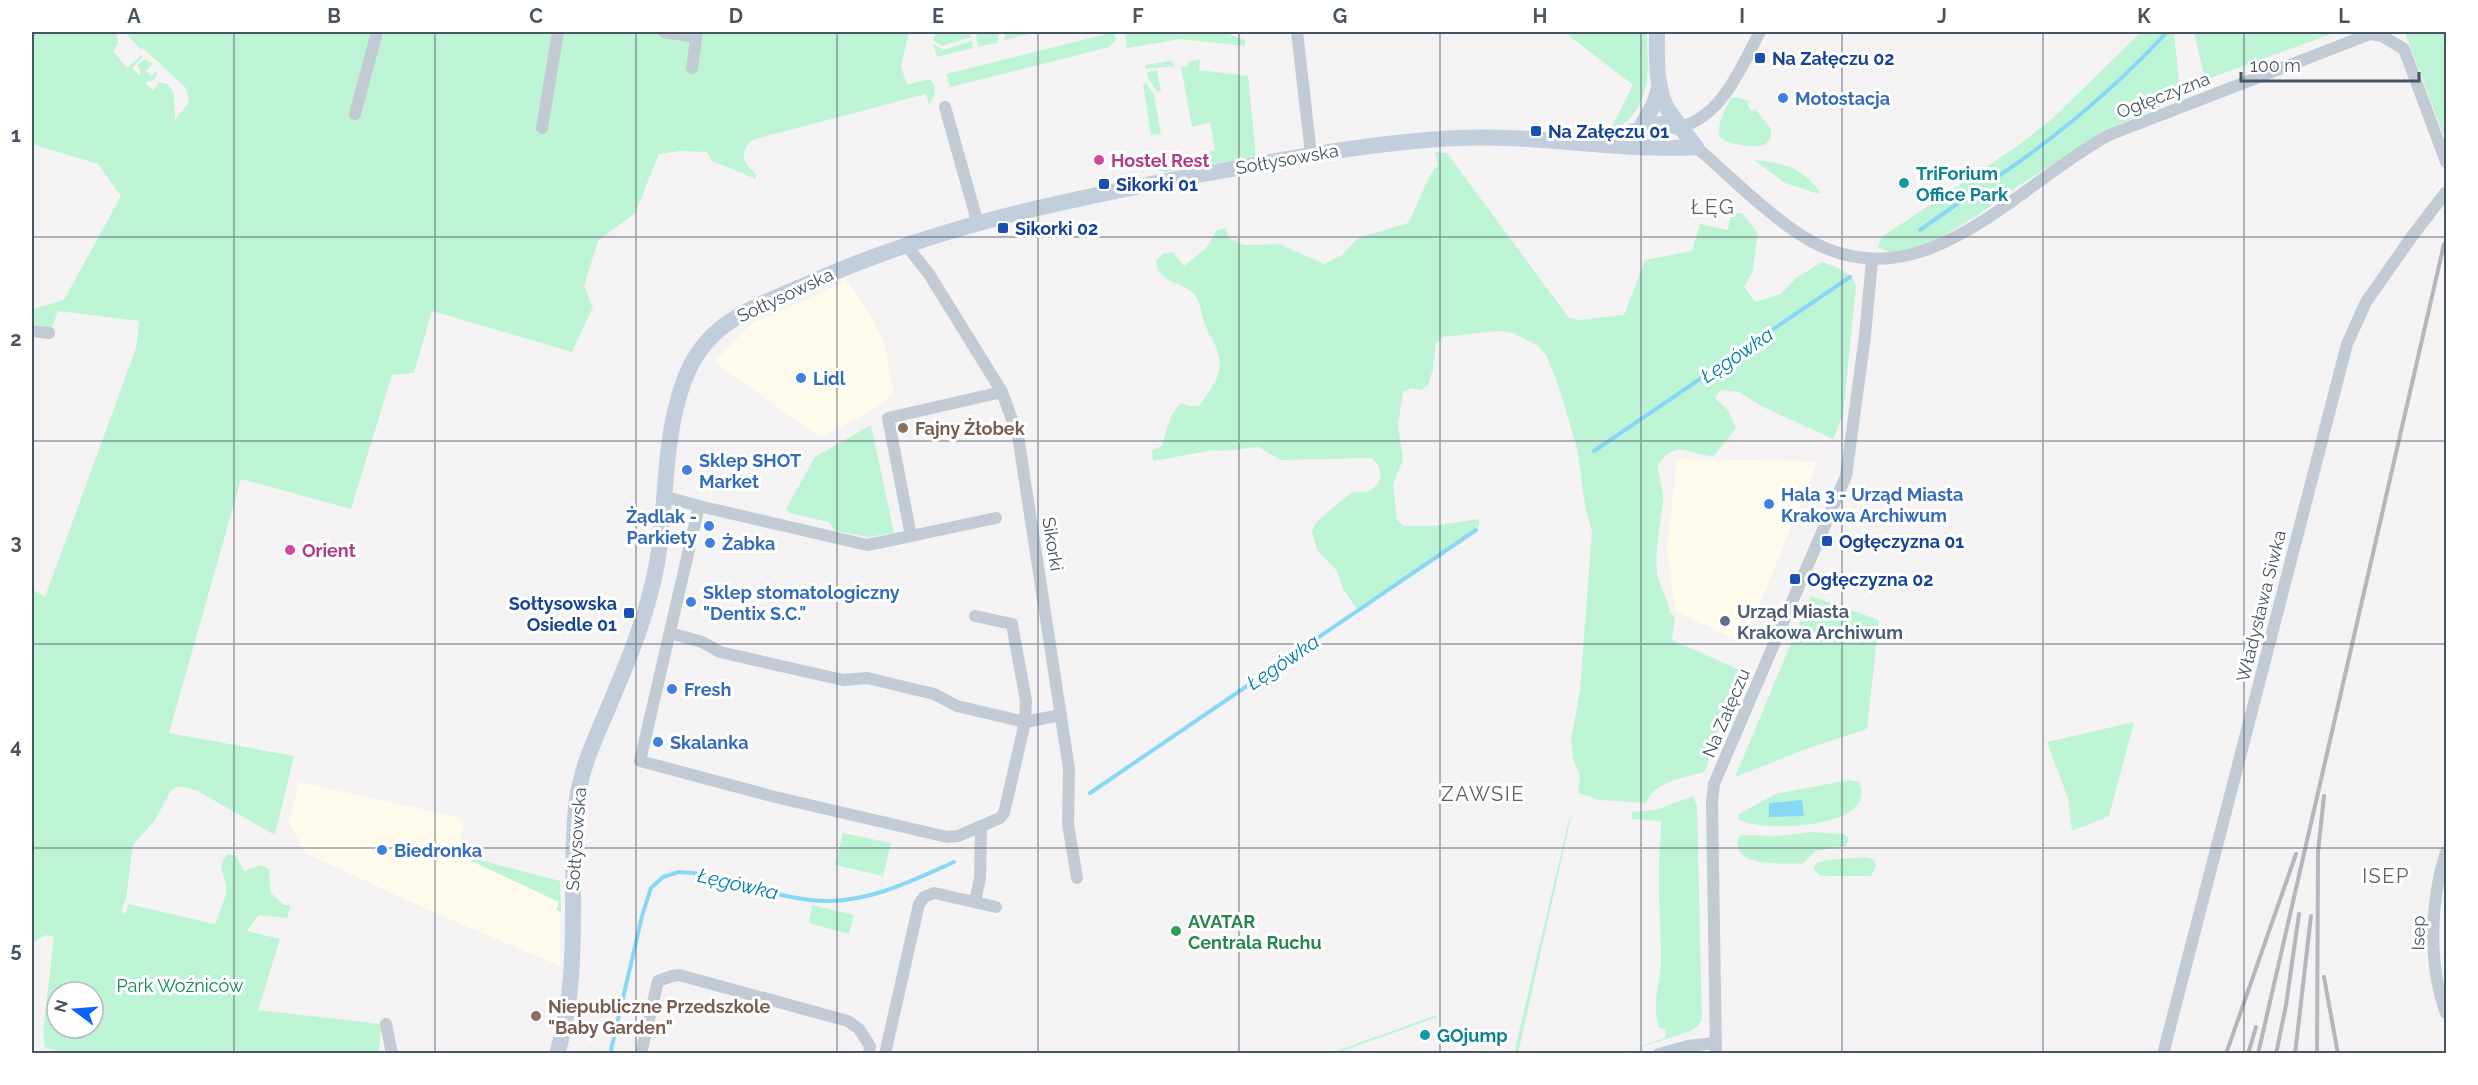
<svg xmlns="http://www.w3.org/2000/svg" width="2478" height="1085" viewBox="0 0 2478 1085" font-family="Raleway,sans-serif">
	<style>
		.commercial { fill: #fefaec }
		.green { fill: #bef4d6; fill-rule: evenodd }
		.water { fill: #87d8f5 }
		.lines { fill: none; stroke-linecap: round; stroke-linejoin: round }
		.stream { stroke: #87d8f5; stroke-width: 4 }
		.street { stroke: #c2cbd4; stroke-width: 12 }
		.secondary { stroke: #c3cedc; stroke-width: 16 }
		.rail { stroke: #b3b6bd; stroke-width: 4 }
		.grid { fill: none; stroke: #475462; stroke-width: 1.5; stroke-opacity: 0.55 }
		.transit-dot { fill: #1a4fb4; stroke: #fff; stroke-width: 2 }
		.shop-dot { fill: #3f7fe0; stroke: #fff; stroke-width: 2 }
		.hotel-dot { fill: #d1479c; stroke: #fff; stroke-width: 2 }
		.culture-dot { fill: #0f9aa8; stroke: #fff; stroke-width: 2 }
		.education-dot { fill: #8d6e63; stroke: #fff; stroke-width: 2 }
		.service-dot { fill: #5c6f8a; stroke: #fff; stroke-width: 2 }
		.leisure-dot { fill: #2e9e5b; stroke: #fff; stroke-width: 2 }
		.labels { text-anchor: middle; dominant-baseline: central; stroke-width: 6; stroke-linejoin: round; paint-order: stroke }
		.transit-label { font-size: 18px; font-weight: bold; fill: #164399; stroke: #fff; text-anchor: start }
		.street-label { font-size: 18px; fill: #475462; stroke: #fff }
		.shop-label { font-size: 18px; font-weight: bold; fill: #366cbe; stroke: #fff; text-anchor: start }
		.hotel-label { font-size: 18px; font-weight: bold; fill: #b23c85; stroke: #fff; text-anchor: start }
		.culture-label { font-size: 18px; font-weight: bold; fill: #0d838f; stroke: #fff; text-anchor: start }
		.education-label { font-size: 18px; font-weight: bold; fill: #785e54; stroke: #fff; text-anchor: start }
		.service-label { font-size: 18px; font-weight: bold; fill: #4e5e75; stroke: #fff; text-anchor: start }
		.leisure-label { font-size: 18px; font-weight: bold; fill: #27864d; stroke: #fff; text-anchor: start }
		.park-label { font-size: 18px; fill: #0e8751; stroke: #fff }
		.water-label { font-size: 20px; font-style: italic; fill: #027fab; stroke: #fff }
		.neighbourhood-label { font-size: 20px; letter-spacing: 1.5px; fill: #5d6168; stroke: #fff }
		.quarter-label { font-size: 21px; letter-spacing: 1.5px; fill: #5d6168; stroke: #fff }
		.neatline { fill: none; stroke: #475462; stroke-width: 2 }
		.grid-label { font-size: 20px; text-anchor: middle; font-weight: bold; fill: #475462 }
	</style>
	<rect width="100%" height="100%" fill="#f4f2f2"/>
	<g class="commercial">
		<path d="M845 278 871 317 884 343 894 394 863 416 820 437 714 362 751 324 838 285Z"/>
		<path d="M1677 459 1818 461 1744 643 1675 611 1667 547Z"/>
		<path d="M299 782 458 817V820L464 822 457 855 560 902V966L437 914 307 854 289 824Z"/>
	</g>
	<g class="green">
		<path d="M32 32H117L118 44 113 51 127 68 142 55V58L132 68 139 75 141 72 137 65 144 59 153 64 146 71 151 76 157 71 156 77 151 82 149 80 146 83 153 91 159 82 168 84 174 94 175 120 189 102 186 88 143 48 141 50 125 32H909L901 66 907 85 929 79C938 86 936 96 929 104L926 94 752 140C738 153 744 163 756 174V179L712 161 707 152 680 151 659 154 635 213 598 241 584 286 593 307 572 352 432 311 414 373 392 375 351 509 241 479 169 733 294 756 275 835 196 790 178 786 170 792 155 820 133 845 126 899 121 911 126 914 128 904 215 924C218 914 225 902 226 891 228 874 213 871 228 854L236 856 244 871 261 865 269 869 271 893 284 905H291L287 918 259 915 247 931 280 939 258 1010 381 1024 379 1053 64 1054 45 1047 43 1031 54 937 46 935 32 943V589L45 597 136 348 139 321 58 311 52 328 32 324V309L64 300 121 196 98 164 32 144ZM57 992H93V1028H57Z"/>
		<path d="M936 32H971L970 37 943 46 933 40Z"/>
		<path d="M987 32H999L997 43 978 47 976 33 986 35Z"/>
		<path d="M1006 32H1040L1004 40Z"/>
		<path d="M1114 32 1116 40 1109 47 950 87 946 74Z"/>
		<path d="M1125 32H1223L1245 40V46L1180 39 1127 48Z"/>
		<path d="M1564 32H1647C1647 62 1653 93 1631 117 1626 123 1619 129 1611 129L1633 85Z"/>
		<path d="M2141 32H2174L2179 82 2178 99 2103 131 2017 187 1978 215 1928 245 1893 254 1878 247 1882 237 2016 147 2053 118Z"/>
		<path d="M2194 32H2337L2205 80Z"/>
		<path d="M2405 32H2446V142Z"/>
		<path d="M972 41 973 48 937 57 933 44 943 50Z"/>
		<path d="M1200 59 1199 70 1248 76 1256 156 1194 167 1192 156 1215 150 1210 122 1192 127 1181 67 1187 66 1189 61Z"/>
		<path d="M1169 61 1174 63V66L1146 69 1145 65Z"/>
		<path d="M1157 70 1161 91 1157 92 1148 78 1147 72Z"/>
		<path d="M1146 83 1154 95 1161 134 1151 135 1143 84Z"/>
		<path d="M1737 97 1750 102 1747 105 1752 111 1755 109 1771 129V138L1765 145C1753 148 1729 145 1720 137 1716 123 1725 110 1731 98Z"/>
		<path d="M1435 152 1447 153 1569 318 1579 320 1624 315 1645 260 1692 251 1700 224 1728 230 1731 213H1742L1758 233 1752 273 1744 287 1755 302 1781 294 1795 279 1822 262C1836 267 1851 271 1856 286L1843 415 1833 439 1763 407 1739 392 1720 390 1715 398 1728 410 1736 428 1714 456C1689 456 1677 437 1658 465 1658 477 1664 489 1663 502 1660 525 1655 550 1657 573 1659 588 1669 599 1670 613L1675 617 1672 640 1742 671 1715 739 1705 772C1683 778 1656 780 1646 803L1600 800 1578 793 1580 776 1573 759 1571 740 1580 690 1592 531 1586 511 1577 448 1558 384 1546 355 1537 345 1513 333 1497 331 1443 337 1436 343 1433 369 1428 386 1420 390 1411 388 1403 392 1398 425 1403 460 1393 484 1397 519 1403 526H1431L1479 519V526L1357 609 1343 589 1337 571 1317 550 1312 532C1312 531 1315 523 1316 523 1318 520 1350 493 1353 492 1359 491 1365 494 1372 489 1385 480 1382 466 1371 458L1281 460 1258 447 1223 451 1214 450 1153 461 1152 450 1162 446C1167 430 1168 416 1181 403L1189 406H1199C1213 385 1226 373 1216 347 1212 338 1207 331 1204 322 1200 311 1202 300 1192 292 1177 280 1160 284 1156 261L1163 254 1173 252 1184 266 1207 247 1217 230 1226 228 1228 237 1243 245 1279 244 1324 264 1342 255 1358 238 1408 223C1418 206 1426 177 1438 165Z"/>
		<path d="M1189 157 1191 168 1165 172 1157 170V168L1172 161Z"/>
		<path d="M1754 160C1784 163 1801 167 1820 192L1819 194 1785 183Z"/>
		<path d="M871 425 894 533 868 537 835 531 829 522 789 513 786 509 815 457Z"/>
		<path d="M1811 596 1879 620 1867 729 1809 748 1735 777Z"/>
		<path d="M2134 722 2109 816 2072 831 2068 798 2047 742Z"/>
		<path d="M1849 780 1859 782C1881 830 1757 833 1738 819L1739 814 1775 794Z"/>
		<path d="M1693 796 1697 806 1702 1020 1697 1027 1691 1031 1621 1053 1665 1038 1666 1029 1660 1028C1650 1008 1661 981 1661 960 1661 929 1658 898 1659 867 1659 851 1661 837 1661 821L1632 819V812L1656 810Z"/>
		<path d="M1572 813 1518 1053H1514L1568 824Z"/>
		<path d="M1811 832 1844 834 1849 838 1846 846 1816 851 1802 864C1786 863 1741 867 1738 847 1737 842 1738 839 1741 835L1776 836Z"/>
		<path d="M843 833 891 843 883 876 835 865Z"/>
		<path d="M457 854 560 881 561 912 556 910 559 902Z"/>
		<path d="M1867 857 1874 860 1876 866 1871 876H1826L1820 875 1813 869 1817 863 1826 860Z"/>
		<path d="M812 905 854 915 849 934 809 923Z"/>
		<path d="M1436 1015 1437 1017 1337 1053H1331Z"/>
	</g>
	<path class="water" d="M1802 800 1804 816 1769 817V803Z"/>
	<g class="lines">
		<g class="stream">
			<path d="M1994 179C2057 137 2115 88 2167 32"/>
			<path d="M1920 230 1967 197"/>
			<path d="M1594 451 1850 277"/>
			<path d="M1090 793 1476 530"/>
			<path d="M611 1050 642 916 651 888 663 877 679 872 693 873C733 882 786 900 825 901 870 902 914 880 954 862"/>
		</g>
		<g class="street">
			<path d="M664 32 696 37"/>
			<path d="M1297 32 1311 154"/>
			<path d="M692 68 697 32"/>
			<path d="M945 107 978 224"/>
			<path d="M355 114 377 32"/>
			<path d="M1681 127C1723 115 1741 67 1760 32"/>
			<path d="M542 128 558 32"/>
			<path d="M1696 147C1730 176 1771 218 1809 240 1923 305 2016 185 2109 135L2370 34 2382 36 2404 49 2446 162"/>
			<path d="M906 245 929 274 1002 392 1018 436 1069 769 1068 824 1077 878"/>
			<path d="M32 331 49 333"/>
			<path d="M663 496 699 506 640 761 775 797 947 837 958 836 1000 818 1004 813 1025 722 1061 715"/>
			<path d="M699 506 867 545 911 536 888 418 1002 392"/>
			<path d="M911 536 996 518"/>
			<path d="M670 633 702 642 720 652 843 680 867 678 934 694 957 706 1025 722 1026 701 1012 624 975 616"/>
			<path d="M2446 852C2430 901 2428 964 2446 1013"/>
			<path d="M975 902 980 878 981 826"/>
			<path d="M386 1024 392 1054"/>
			<path d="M641 1054 658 981 672 976 679 975 848 1021 859 1029 870 1046 869 1054"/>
			<path d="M885 1054 919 904 924 897 934 893 996 907"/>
			<path d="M1659 1054 1688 1046 1716 1043"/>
			<path d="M1716 1054 1712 802 1714 784 1846 476 1865 336 1872 260"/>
			<path d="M2163 1054 2347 344 2366 302 2413 235 2446 192"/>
		</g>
		<g class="secondary">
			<path d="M1657 32C1657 56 1655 86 1667 108 1675 121 1686 134 1696 147"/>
			<path d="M1640 129 1654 104 1660 86"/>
			<path d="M1606 139 1660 124 1681 127"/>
			<path d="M557 1054C582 974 568 890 576 807 580 768 597 735 612 699 628 661 644 622 653 582 669 516 660 446 684 381 692 359 706 339 725 325 750 306 783 295 812 282 936 226 1070 199 1203 174 1288 159 1372 142 1457 138 1537 134 1616 152 1696 147"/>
		</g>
		<g class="rail">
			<path d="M2324 977 2338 1054"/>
			<path d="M2226 1054 2296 854"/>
			<path d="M2248 1054 2256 1027"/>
			<path d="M2258 1054 2444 244"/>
			<path d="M2276 1054 2286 1005 2299 914"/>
			<path d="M2295 1054 2311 916"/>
			<path d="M2317 1054 2318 852 2324 796"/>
		</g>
	</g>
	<path class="grid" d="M234 32V1054M435 32V1054M636 32V1054M837 32V1054M1038 32V1054M1239 32V1054M1440 32V1054M1641 32V1054M1842 32V1054M2043 32V1054M2244 32V1054M32 237H2446M32 441H2446M32 644H2446M32 848H2446"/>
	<g class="transit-dot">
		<rect x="1754" y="52" width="12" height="12" rx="3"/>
		<rect x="1530" y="125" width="12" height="12" rx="3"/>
		<rect x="1098" y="178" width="12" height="12" rx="3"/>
		<rect x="997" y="222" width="12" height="12" rx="3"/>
		<rect x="1821" y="535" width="12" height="12" rx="3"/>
		<rect x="1789" y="573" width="12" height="12" rx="3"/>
		<rect x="623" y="607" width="12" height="12" rx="3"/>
	</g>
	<g class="shop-dot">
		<circle cx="1783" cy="98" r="6"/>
		<circle cx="801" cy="378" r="6"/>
		<circle cx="687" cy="470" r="6"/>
		<circle cx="1769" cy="504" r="6"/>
		<circle cx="709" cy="526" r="6"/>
		<circle cx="710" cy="543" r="6"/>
		<circle cx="691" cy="602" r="6"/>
		<circle cx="672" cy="689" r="6"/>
		<circle cx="658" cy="742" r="6"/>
		<circle cx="382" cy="850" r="6"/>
	</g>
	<g class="hotel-dot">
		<circle cx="1099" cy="160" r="6"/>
		<circle cx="290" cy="550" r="6"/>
	</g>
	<g class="culture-dot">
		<circle cx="1904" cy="183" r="6"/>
		<circle cx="1425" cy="1035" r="6"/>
	</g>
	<g class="education-dot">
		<circle cx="903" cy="428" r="6"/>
		<circle cx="536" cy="1016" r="6"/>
	</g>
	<circle class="service-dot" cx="1725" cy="621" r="6"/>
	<circle class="leisure-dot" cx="1176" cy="931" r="6"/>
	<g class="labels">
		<g class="transit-label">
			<text x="1772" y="58">Na Załęczu 02</text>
			<text x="1548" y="131">Na Załęczu 01</text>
			<text x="1116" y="184">Sikorki 01</text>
			<text x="1015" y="228">Sikorki 02</text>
			<text x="1839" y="541">Ogłęczyzna 01</text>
			<text x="1807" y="579">Ogłęczyzna 02</text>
			<text x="617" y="603" text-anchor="end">Sołtysowska<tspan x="617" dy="21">Osiedle 01</tspan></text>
		</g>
		<g class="street-label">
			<text transform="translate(2163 95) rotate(-21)">Ogłęczyzna</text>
			<text transform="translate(1287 159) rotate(-10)">Sołtysowska</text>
			<text transform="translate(785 295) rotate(-25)">Sołtysowska</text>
			<text transform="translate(1053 544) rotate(81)">Sikorki</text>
			<text transform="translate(2261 606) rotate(-76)">Władysława Siwka</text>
			<text transform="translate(1726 713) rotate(-67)">Na Załęczu</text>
			<text transform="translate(576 839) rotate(-86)">Sołtysowska</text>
			<text transform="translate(2418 933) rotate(-89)">Isep</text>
		</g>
		<g class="shop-label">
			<text x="1795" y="98">Motostacja</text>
			<text x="813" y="378">Lidl</text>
			<text x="699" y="460">Sklep SHOT<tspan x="699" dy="21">Market</tspan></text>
			<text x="1781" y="494">Hala 3 - Urząd Miasta<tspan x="1781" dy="21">Krakowa Archiwum</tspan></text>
			<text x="697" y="516" text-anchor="end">Żądlak -<tspan x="697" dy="21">Parkiety</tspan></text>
			<text x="722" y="543">Żabka</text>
			<text x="703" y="592">Sklep stomatologiczny<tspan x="703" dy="21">"Dentix S.C."</tspan></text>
			<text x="684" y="689">Fresh</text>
			<text x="670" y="742">Skalanka</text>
			<text x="394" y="850">Biedronka</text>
		</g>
		<g class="hotel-label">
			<text x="1111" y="160">Hostel Rest</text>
			<text x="302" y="550">Orient</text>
		</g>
		<g class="culture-label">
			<text x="1916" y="173">TriForium<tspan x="1916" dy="21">Office Park</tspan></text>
			<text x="1437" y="1035">GOjump</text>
		</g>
		<g class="education-label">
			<text x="915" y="428">Fajny Żłobek</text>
			<text x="548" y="1006">Niepubliczne Przedszkole<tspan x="548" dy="21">"Baby Garden"</tspan></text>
		</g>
		<g class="service-label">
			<text x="1737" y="611">Urząd Miasta<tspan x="1737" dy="21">Krakowa Archiwum</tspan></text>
		</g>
		<g class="leisure-label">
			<text x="1188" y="921">AVATAR<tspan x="1188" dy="21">Centrala Ruchu</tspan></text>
		</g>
		<g class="park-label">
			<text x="180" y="985">Park Woźniców</text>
		</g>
		<g class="water-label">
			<text transform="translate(1737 355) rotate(-34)">Łęgówka</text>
			<text transform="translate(1283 662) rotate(-34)">Łęgówka</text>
			<text transform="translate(738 884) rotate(13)">Łęgówka</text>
		</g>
		<g class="neighbourhood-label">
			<text x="1483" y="794">ZAWSIE</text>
			<text x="2386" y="876">ISEP</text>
		</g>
		<g class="quarter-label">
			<text x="1713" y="206">ŁĘG</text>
		</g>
	</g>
	<rect width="2478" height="1085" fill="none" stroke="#ffffff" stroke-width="66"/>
	<g transform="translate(75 1010) rotate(286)"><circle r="28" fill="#ffffff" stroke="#b5bbc0" stroke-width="1.5"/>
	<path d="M0-4.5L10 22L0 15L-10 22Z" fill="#0864f8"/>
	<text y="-9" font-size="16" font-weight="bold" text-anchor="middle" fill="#475462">N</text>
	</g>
	<path d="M2241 72v9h178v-9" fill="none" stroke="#475462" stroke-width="3"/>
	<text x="2250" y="72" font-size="18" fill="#475462" stroke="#ffffff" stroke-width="4.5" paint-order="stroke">100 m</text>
	<rect x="33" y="33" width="2412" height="1019" class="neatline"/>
	<g class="grid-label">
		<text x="134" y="23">A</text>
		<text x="334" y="23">B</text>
		<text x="536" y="23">C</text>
		<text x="736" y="23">D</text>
		<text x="938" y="23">E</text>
		<text x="1138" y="23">F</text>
		<text x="1340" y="23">G</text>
		<text x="1540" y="23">H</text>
		<text x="1742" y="23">I</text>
		<text x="1942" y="23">J</text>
		<text x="2144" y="23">K</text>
		<text x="2344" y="23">L</text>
		<text x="16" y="142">1</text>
		<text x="16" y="346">2</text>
		<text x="16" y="549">3</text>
		<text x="16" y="753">4</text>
		<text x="16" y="957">5</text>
	</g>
</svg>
